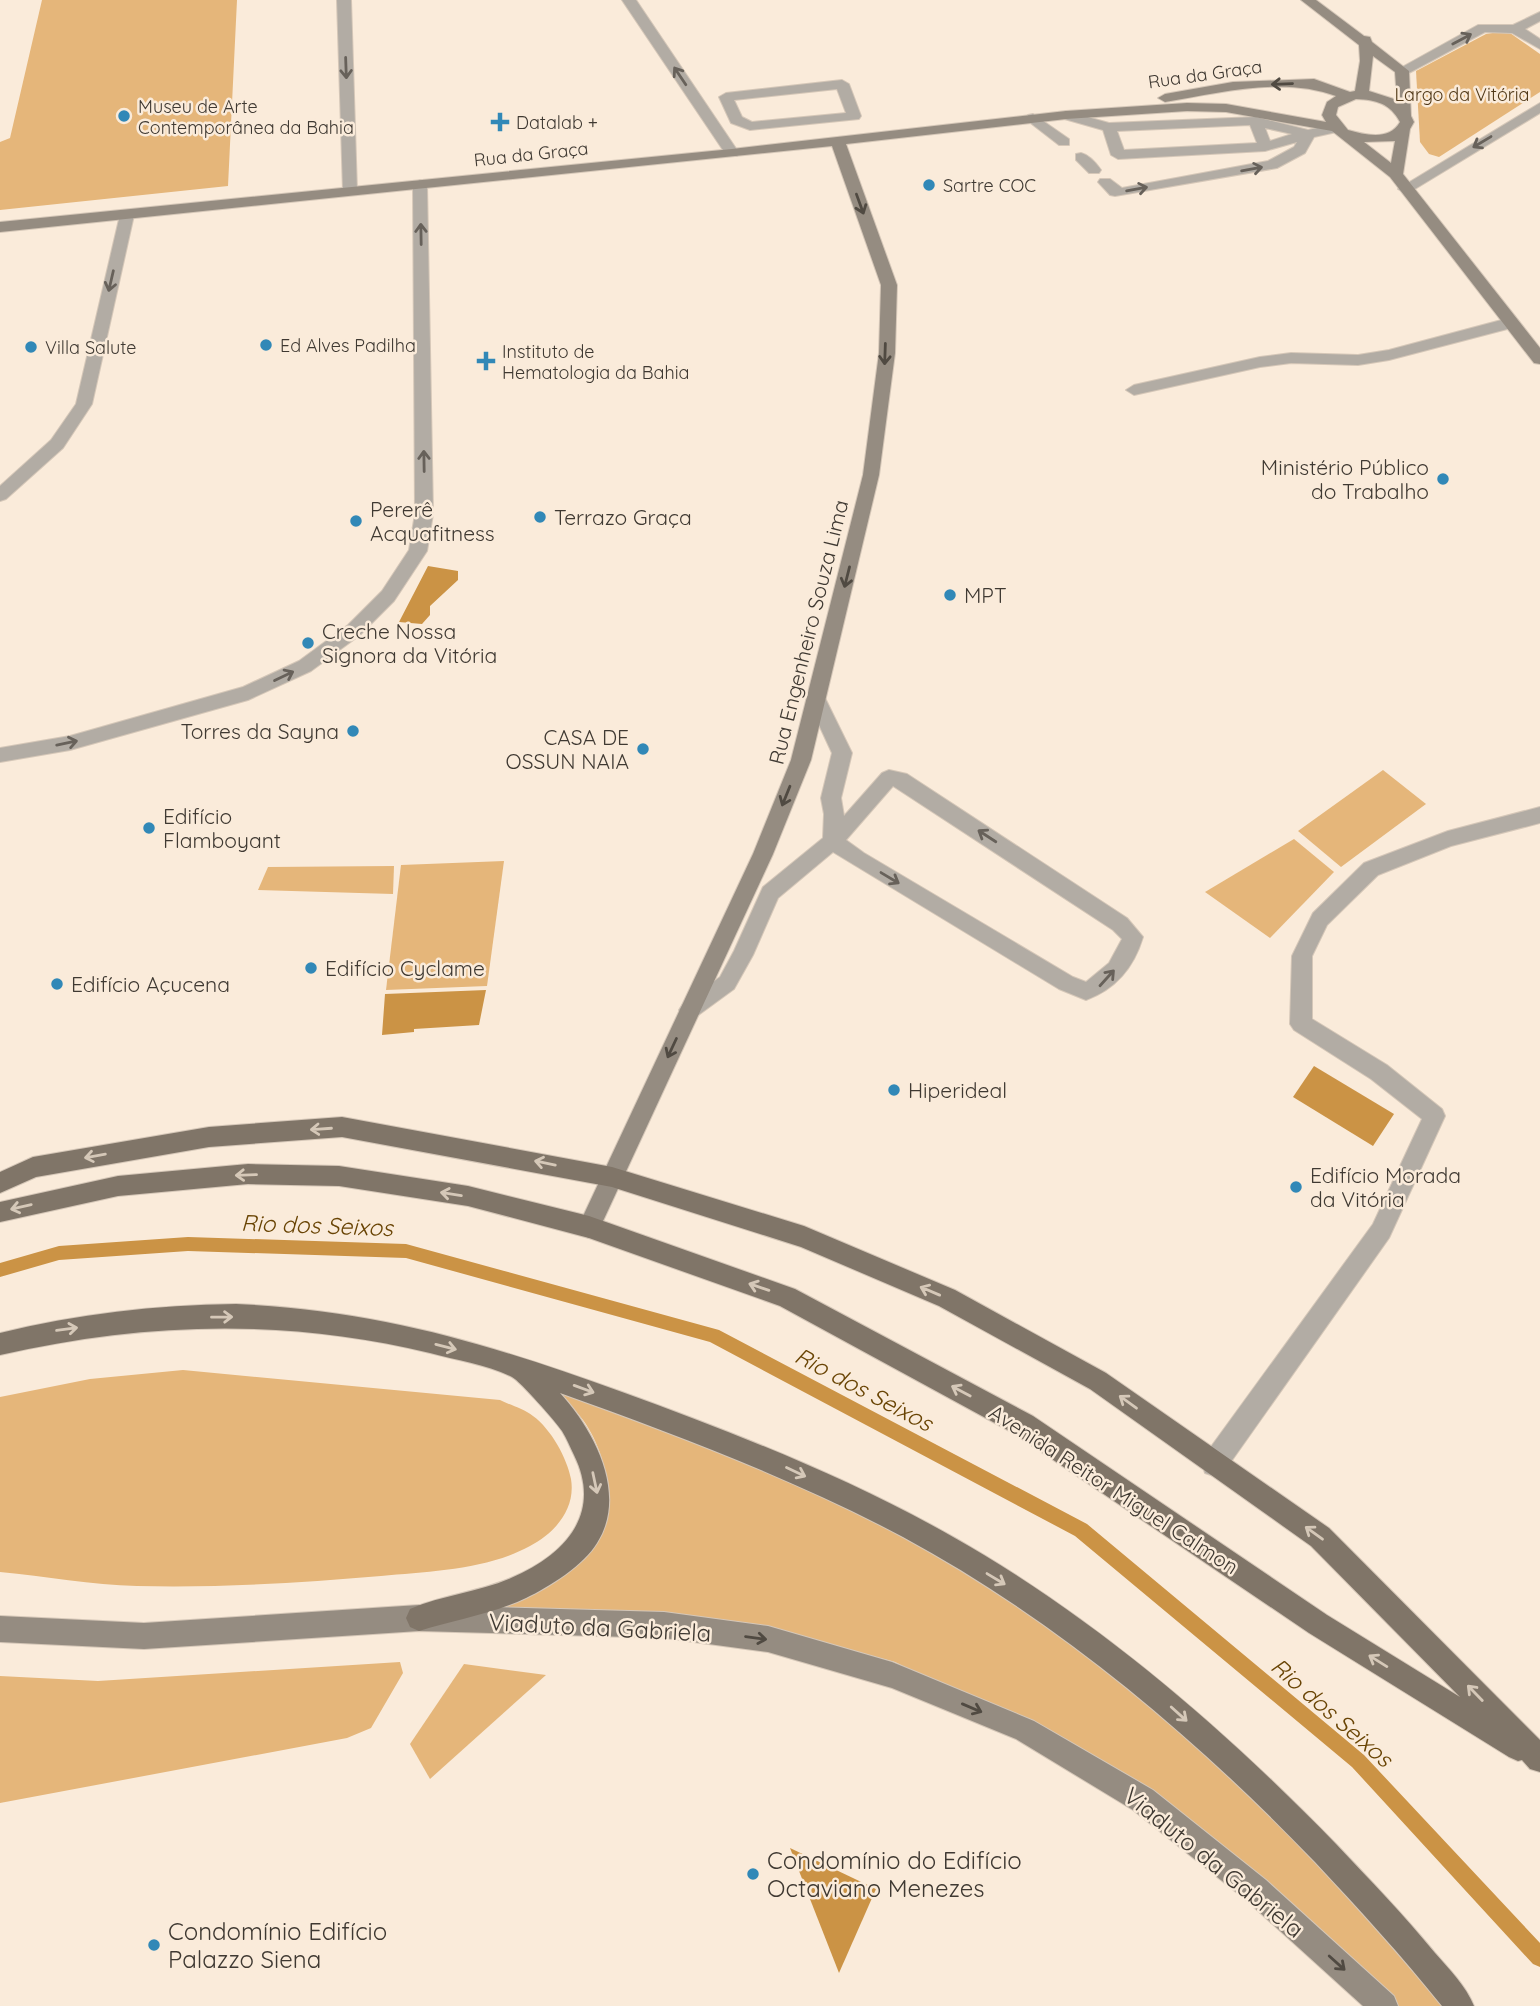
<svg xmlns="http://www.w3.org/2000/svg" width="1540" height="2006" viewBox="0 0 1540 2006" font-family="Quicksand,sans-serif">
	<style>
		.green { fill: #e5b67a }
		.water { fill: #cb9345 }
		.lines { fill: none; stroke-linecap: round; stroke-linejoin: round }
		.stream { fill: #cb9345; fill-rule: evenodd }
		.lane-casing { stroke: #d5c7b8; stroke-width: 2 }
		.street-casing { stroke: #d5c7b8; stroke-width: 2 }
		.secondary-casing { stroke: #d5c7b8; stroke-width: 2 }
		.primary-casing { stroke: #d5c7b8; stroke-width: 2 }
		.lane { fill: #b2aca4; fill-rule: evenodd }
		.street { fill: #b2aca4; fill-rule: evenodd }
		.secondary { fill: #958c81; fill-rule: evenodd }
		.primary { fill: #807568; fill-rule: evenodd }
		.oneway { stroke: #67615a }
		.oneway2 { stroke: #504a42 }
		.oneway3 { stroke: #d5c8b8 }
		.poi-dot { fill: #3188b7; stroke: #faebda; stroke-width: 2.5 }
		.labels { text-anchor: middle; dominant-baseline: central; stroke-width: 5; stroke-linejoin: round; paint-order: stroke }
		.far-street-label { font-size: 18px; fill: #3f3932; stroke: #faebda }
		.far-park-label { font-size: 18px; fill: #503817; stroke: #faebda }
		.far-poi-label { font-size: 18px; fill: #3f3932; stroke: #faebda; text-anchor: start }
		.poi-label { font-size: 21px; fill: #3f3932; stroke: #faebda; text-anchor: start }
		.street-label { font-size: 21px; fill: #3f3932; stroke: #faebda }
		.water-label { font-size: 23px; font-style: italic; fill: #694404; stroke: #faebda }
		.near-street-label { font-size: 24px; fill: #3f3932; stroke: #faebda }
		.near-poi-label { font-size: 24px; fill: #3f3932; stroke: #faebda; text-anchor: start }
	</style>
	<rect width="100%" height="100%" fill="#faebda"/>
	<g class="green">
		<path d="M42 0H237L228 186 0 210V142L10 138Z"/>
		<path d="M1499 32 1510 33 1540 54V92L1439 157 1429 154 1420 142 1416 71 1486 34Z"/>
		<path d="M1383 770 1426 804 1341 867 1298 831Z"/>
		<path d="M1294 839 1334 872 1270 938 1205 892Z"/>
		<path d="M504 861 487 986 386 990 401 865Z"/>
		<path d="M394 866 393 894 258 890 268 867Z"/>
		<path d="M183 1370 500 1400C510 1405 524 1409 533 1416 551 1429 567 1458 571 1479 576 1509 555 1533 530 1546 486 1570 430 1571 381 1576 300 1583 218 1588 137 1586 92 1585 45 1576 0 1572V1397L90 1379Z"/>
		<path d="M555 1388 793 1481 913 1539 1035 1611 1165 1709 1285 1821 1447 2006H1398L1288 1902 957 1694 895 1662 839 1647 661 1615 495 1609C525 1592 579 1570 598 1542 620 1509 605 1450 583 1420 575 1409 564 1399 555 1388Z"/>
		<path d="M400 1662 403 1673 371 1728 347 1738 0 1803V1676L98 1681Z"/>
		<path d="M464 1664 546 1675 430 1779 410 1744Z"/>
	</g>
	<g class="water">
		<path d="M428 566 458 571V580L430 606V615L422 624 399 622Z"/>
		<path d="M486 990 479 1025 414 1029V1032L382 1035 385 994Z"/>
		<path d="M1314 1066 1394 1114 1373 1146 1293 1097Z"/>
		<path d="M790 1848 876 1889 839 1973Z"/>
	</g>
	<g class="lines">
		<path class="stream" d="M188 1237 406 1244 719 1330 1087 1524 1364 1755 1540 1943V1967L1533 1964 1352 1767 1075 1536 710 1342 406 1258 188 1251 59 1260 0 1277V1263L59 1246Z"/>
		<defs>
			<g id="lane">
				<path d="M1540 12V21L1525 29 1540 39V49L1512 33 1485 32 1407 74H1397L1395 71 1478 25H1513Z"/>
				<path d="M842 80 849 84 861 116 859 119 750 130 731 123 719 97 726 93ZM837 89 846 113 752 122 742 117 734 100Z"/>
				<path d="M1540 103V113L1410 192 1405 193 1398 189Z"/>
				<path d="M1066 111 1109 123 1256 117 1308 130 1336 124 1343 128 1341 131 1314 137 1305 153 1277 168 1115 196 1110 195 1098 182 1100 179H1110L1122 188 1268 161 1294 147 1297 142 1265 151 1118 159 1111 155 1103 130 1061 118 1059 115ZM1250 125 1257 143 1124 150 1117 131ZM1265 128 1292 134 1270 141Z"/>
				<path d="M1033 114 1069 139V145H1059L1028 121V115Z"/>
				<path d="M1081 153C1089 155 1096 163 1101 170L1099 173H1089L1076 160V154Z"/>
				<path d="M817 694 824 696 852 753 841 798 844 816 882 773 889 770 907 774 1127 918 1143 937C1134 967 1116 989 1086 1000L1059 989 833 852 778 898 753 955 734 989 697 1016 690 1019 683 1016 679 1010 683 1004 720 977 734 951 763 887 823 838 824 814 821 798 832 753 808 701 810 696ZM893 786 1113 930 1122 939 1109 963 1086 982 1073 977 864 853 846 840Z"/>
				<path d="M1540 807V823L1451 846 1378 875 1327 925 1312 956V1019L1387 1065 1442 1109 1445 1116 1389 1238 1223 1473 1214 1476 1205 1473 1202 1464 1205 1455 1373 1224 1422 1119 1371 1079 1294 1030 1290 1024 1292 956 1313 913 1364 863 1448 831Z"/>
			</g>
			<g id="street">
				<path d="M337 0H351L357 191 350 195 343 191Z"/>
				<path d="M622 0H636L739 153 737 156H727Z"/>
				<path d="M420 180 427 184 433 514 427 551 394 601 360 635 311 671 248 700 70 750 0 762V748L70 736 243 687 299 661 348 625 382 591 409 550 415 514 413 184Z"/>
				<path d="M127 211 134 215 92 404 63 448 6 499 0 501V486L51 440 76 404 120 215Z"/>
				<path d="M1509 318 1517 323 1515 327 1389 360 1358 365 1291 363 1260 367 1134 395 1126 390 1134 385 1260 357 1291 353 1358 355 1389 350Z"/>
			</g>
			<g id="secondary">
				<path d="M1301 0H1316L1364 36 1370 37 1372 42 1409 71 1411 116 1414 122 1410 129 1403 174 1540 348V364L1534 363 1390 177 1332 131 1226 112 1187 111 1066 119 846 144 897 285 895 353 879 475 811 760 773 854 597 1234 589 1238 581 1234 578 1227 753 854 791 760 863 475 879 353 881 285 832 146 0 232V222L732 149 1066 111 1187 103 1226 104 1326 122 1322 115 1327 102 1336 96C1283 76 1219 93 1165 102L1158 98 1165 94 1233 82 1314 79 1350 92 1355 91 1360 61 1359 45ZM1373 56 1395 72 1397 100 1369 91ZM1356 99C1376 100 1390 103 1400 122 1389 141 1366 135 1348 130L1336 115 1338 107ZM1395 141 1391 163 1364 142Z"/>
				<path d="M419 1605 664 1612 768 1626 892 1662 1034 1721 1153 1790 1266 1880 1394 1996 1398 2006H1363L1246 1900 1133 1810 1016 1739 892 1688 768 1652 664 1638 419 1631 144 1649 0 1642V1616L144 1623Z"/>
			</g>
			<g id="primary">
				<path d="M342 1117 612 1167 804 1226 955 1290 1106 1373 1329 1528 1540 1740V1772L1530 1769 1522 1760 1518 1761 1509 1757 1309 1633 1015 1434 780 1306 589 1238 468 1206 339 1186 248 1184 118 1196 0 1222V1202L118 1176 248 1164 339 1166 468 1186 589 1216 795 1289 1033 1416 1327 1615 1460 1697 1311 1546 1090 1389 939 1306 801 1247 612 1187 342 1137 209 1147 36 1177 0 1193V1172L33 1157 209 1127Z"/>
				<path d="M236 1304C378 1310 489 1344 622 1392 746 1437 870 1486 984 1555 1114 1634 1230 1735 1336 1844 1370 1880 1404 1915 1435 1953 1449 1969 1466 1986 1474 2006H1442C1402 1956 1359 1909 1315 1862 1194 1736 1058 1621 903 1537 794 1479 677 1435 560 1393 594 1430 628 1494 597 1543 584 1565 549 1587 526 1598 495 1613 452 1621 419 1631L410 1627 406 1618 410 1609C442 1595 479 1592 511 1578 565 1555 603 1514 574 1455 570 1447 567 1439 562 1431 556 1422 520 1381 512 1377 488 1365 456 1360 430 1353 287 1318 144 1322 0 1355V1333C78 1314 155 1305 236 1304Z"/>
			</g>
		</defs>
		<use href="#lane" class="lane-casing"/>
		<use href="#street" class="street-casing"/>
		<use href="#secondary" class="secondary-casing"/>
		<use href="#primary" class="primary-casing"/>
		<use href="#lane" class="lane"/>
		<use href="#street" class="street"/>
		<use href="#secondary" class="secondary"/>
		<use href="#primary" class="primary"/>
	</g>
	<defs><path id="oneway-shaft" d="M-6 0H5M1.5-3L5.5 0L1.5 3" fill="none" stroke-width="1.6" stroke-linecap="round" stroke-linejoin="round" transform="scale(1.75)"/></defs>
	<g class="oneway">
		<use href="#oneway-shaft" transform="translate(1462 39) rotate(-28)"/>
		<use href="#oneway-shaft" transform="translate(346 68) rotate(88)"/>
		<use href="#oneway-shaft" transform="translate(680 76) rotate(-124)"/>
		<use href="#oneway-shaft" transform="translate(1482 142) rotate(149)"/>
		<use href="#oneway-shaft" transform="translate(1252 169) rotate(-10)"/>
		<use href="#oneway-shaft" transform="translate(1137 189) rotate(-10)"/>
		<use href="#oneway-shaft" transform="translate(421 234) rotate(-91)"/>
		<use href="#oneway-shaft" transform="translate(111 281) rotate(103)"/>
		<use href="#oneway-shaft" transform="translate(424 461) rotate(-91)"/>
		<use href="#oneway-shaft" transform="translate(284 676) rotate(-26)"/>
		<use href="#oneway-shaft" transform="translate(67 743) rotate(-12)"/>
		<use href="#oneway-shaft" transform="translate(987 836) rotate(-147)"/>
		<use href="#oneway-shaft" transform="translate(890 878) rotate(31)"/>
		<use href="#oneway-shaft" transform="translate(1107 978) rotate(-48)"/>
	</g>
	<g class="oneway2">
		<use href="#oneway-shaft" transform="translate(1282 84) rotate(178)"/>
		<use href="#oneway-shaft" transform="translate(860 204) rotate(70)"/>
		<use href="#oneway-shaft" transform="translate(885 354) rotate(92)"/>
		<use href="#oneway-shaft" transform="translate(847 577) rotate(104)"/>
		<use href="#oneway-shaft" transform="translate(786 796) rotate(112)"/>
		<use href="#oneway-shaft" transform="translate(672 1048) rotate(115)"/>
		<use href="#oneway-shaft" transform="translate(756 1638) rotate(8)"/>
		<use href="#oneway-shaft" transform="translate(972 1708) rotate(23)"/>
		<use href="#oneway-shaft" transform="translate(1337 1963) rotate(42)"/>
	</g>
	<g class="oneway3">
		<use href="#oneway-shaft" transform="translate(321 1129) rotate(176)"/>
		<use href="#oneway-shaft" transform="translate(95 1156) rotate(170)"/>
		<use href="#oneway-shaft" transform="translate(545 1163) rotate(-168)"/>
		<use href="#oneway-shaft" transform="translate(246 1175) rotate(178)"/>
		<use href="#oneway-shaft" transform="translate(451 1194) rotate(-171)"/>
		<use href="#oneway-shaft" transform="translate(21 1207) rotate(167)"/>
		<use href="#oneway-shaft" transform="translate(759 1287) rotate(-161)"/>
		<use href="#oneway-shaft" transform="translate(930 1291) rotate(-157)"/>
		<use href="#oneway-shaft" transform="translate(222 1317) rotate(-1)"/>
		<use href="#oneway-shaft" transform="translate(67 1329) rotate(-8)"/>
		<use href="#oneway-shaft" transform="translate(446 1347) rotate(14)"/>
		<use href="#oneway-shaft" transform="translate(584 1389) rotate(20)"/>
		<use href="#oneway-shaft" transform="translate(961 1391) rotate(-152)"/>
		<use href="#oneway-shaft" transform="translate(1128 1402) rotate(-144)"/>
		<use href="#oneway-shaft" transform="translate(796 1472) rotate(25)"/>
		<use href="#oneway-shaft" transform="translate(595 1483) rotate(78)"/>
		<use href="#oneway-shaft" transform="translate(1314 1533) rotate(-144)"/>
		<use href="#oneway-shaft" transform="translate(996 1579) rotate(31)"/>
		<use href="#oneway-shaft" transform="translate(1378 1661) rotate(-148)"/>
		<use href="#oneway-shaft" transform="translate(1475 1693) rotate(-134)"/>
		<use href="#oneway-shaft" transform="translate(1179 1714) rotate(42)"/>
	</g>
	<g class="poi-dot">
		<circle cx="124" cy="116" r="7"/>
		<path d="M496.5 111.5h7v7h7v7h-7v7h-7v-7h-7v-7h7z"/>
		<circle cx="929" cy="185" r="7"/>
		<circle cx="266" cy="345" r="7"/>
		<circle cx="31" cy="347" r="7"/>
		<path d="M482.5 350.5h7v7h7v7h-7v7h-7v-7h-7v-7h7z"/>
		<circle cx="1443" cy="479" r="7"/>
		<circle cx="540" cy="517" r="7"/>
		<circle cx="356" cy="521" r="7"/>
		<circle cx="950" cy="595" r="7"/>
		<circle cx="308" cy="643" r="7"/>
		<circle cx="353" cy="731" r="7"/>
		<circle cx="643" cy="749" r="7"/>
		<circle cx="149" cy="828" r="7"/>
		<circle cx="311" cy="968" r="7"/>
		<circle cx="57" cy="984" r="7"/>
		<circle cx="894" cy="1090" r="7"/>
		<circle cx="1296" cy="1187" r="7"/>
		<circle cx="753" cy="1874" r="7"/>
		<circle cx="154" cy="1945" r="7"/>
	</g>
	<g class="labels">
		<g class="far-street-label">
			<text transform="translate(1205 74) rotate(-8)">Rua da Graça</text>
			<text transform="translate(531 154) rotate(-6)">Rua da Graça</text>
		</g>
		<g class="far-park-label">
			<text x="1462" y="94">Largo da Vitória</text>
		</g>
		<g class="far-poi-label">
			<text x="138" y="106">Museu de Arte<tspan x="138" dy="21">Contemporânea da Bahia</tspan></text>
			<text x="516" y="122">Datalab +</text>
			<text x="943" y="185">Sartre COC</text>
			<text x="280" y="345">Ed Alves Padilha</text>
			<text x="45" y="347">Villa Salute</text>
			<text x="502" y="351">Instituto de<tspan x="502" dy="21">Hematologia da Bahia</tspan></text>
		</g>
		<g class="poi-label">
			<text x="1429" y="467" text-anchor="end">Ministério Público<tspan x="1429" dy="24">do Trabalho</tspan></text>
			<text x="370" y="509">Pererê<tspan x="370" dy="24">Acquafitness</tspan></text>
			<text x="554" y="517">Terrazo Graça</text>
			<text x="964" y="595">MPT</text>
			<text x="322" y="631">Creche Nossa<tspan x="322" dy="24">Signora da Vitória</tspan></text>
			<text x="339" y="731" text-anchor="end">Torres da Sayna</text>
			<text x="629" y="737" text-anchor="end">CASA DE<tspan x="629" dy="24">OSSUN NAIA</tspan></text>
			<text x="163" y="816">Edifício<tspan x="163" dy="24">Flamboyant</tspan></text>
			<text x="325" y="968">Edifício Cyclame</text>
			<text x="71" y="984">Edifício Açucena</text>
			<text x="908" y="1090">Hiperideal</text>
			<text x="1310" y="1175">Edifício Morada<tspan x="1310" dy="24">da Vitória</tspan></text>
		</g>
		<g class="street-label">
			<text transform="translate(808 632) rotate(-76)">Rua Engenheiro Souza Lima</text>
			<text transform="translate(1114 1489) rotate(33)">Avenida Reitor Miguel Calmon</text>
		</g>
		<g class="water-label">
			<text transform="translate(317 1225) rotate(2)">Rio dos Seixos</text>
			<text transform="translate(864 1389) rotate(28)">Rio dos Seixos</text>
			<text transform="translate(1332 1712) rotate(41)">Rio dos Seixos</text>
		</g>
		<g class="near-street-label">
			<text transform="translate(600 1627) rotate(3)">Viaduto da Gabriela</text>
			<text transform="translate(1214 1862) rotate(39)">Viaduto da Gabriela</text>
		</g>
		<g class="near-poi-label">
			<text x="767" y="1860">Condomínio do Edifício<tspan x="767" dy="28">Octaviano Menezes</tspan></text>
			<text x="168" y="1931">Condomínio Edifício<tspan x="168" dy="28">Palazzo Siena</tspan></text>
		</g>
	</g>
</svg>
